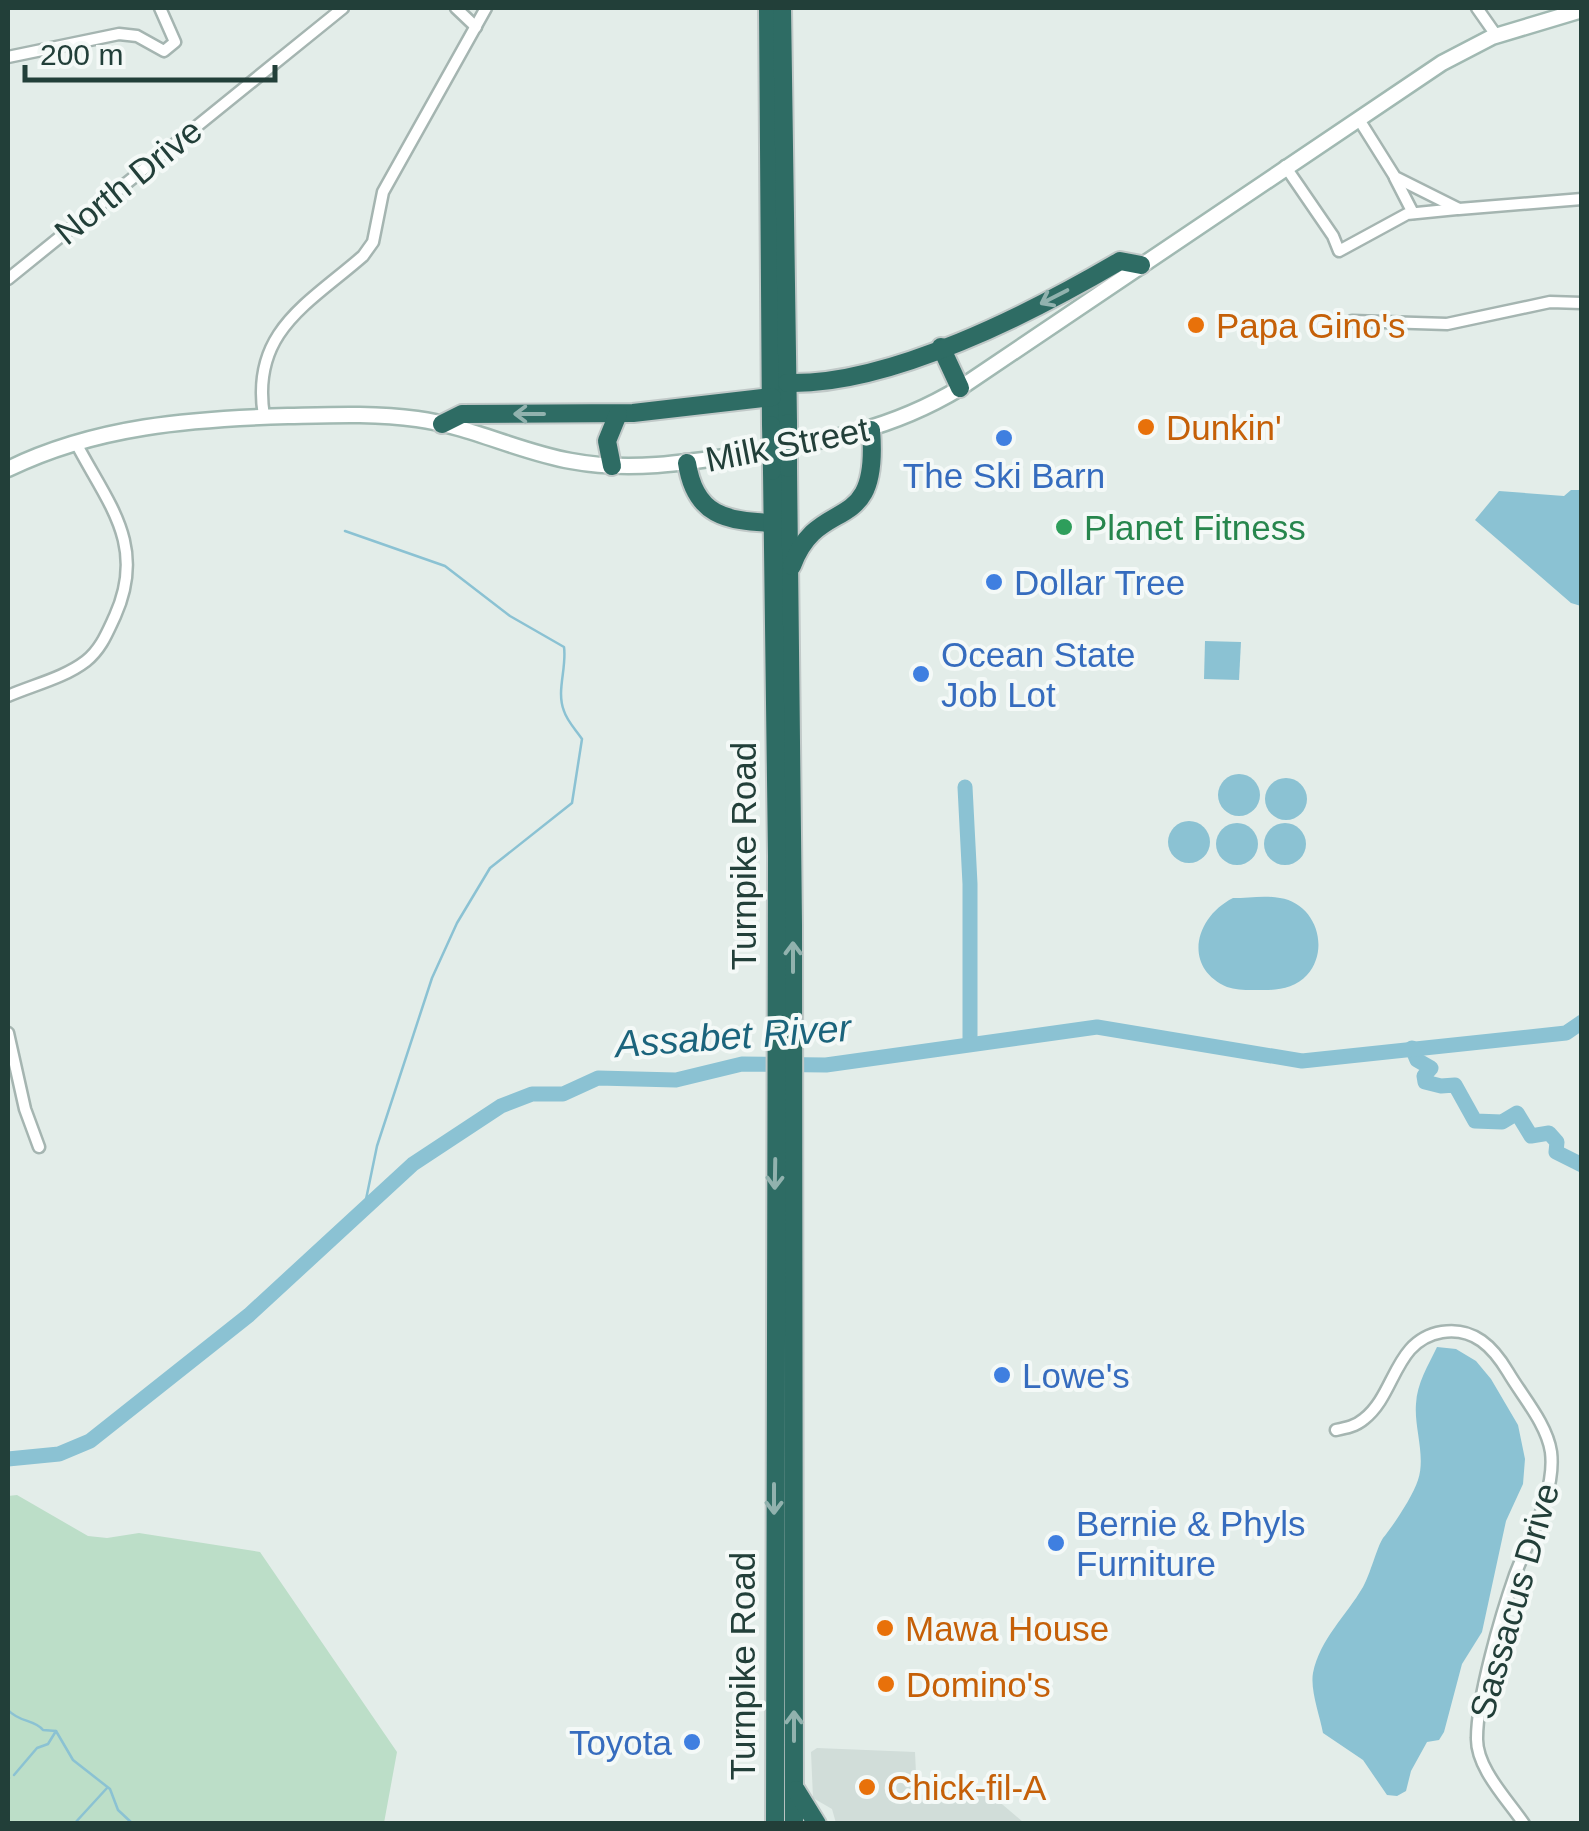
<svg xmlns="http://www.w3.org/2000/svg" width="1589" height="1831" viewBox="0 0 1589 1831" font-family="Helvetica,sans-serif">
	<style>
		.built { fill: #d1ddd9 }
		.green { fill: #bcdec8 }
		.water { fill: #8bc2d3 }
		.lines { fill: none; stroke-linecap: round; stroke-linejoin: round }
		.stream { stroke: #8bc2d3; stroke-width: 2.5 }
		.river { stroke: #8bc2d3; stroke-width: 15 }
		.street-casing { stroke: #a5b5b1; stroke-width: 15 }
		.secondary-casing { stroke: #a1b9b2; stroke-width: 19 }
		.highway-casing { stroke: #c1c9c8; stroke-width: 22 }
		.street { stroke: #fff; stroke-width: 10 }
		.secondary { stroke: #fff; stroke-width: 14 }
		.highway { stroke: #2e6c64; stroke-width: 18 }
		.highway-bridge-casing { stroke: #c1c9c8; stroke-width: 22; stroke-linecap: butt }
		.highway-bridge { stroke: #2e6c64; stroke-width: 18 }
		.oneway { stroke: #91b2ae }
		.food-dot { fill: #e8710a; stroke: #f4f9f7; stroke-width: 4 }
		.shop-dot { fill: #3f7fe0; stroke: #f4f9f7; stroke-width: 4 }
		.leisure-dot { fill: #2e9e5b; stroke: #f4f9f7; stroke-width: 4 }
		.labels { text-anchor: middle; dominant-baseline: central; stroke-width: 8; stroke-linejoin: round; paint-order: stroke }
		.street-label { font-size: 35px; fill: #223f39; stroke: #f4f9f7 }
		.food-label { font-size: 35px; fill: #c56008; stroke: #f4f9f7; text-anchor: start }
		.shop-label { font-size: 35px; fill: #366cbe; stroke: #f4f9f7; text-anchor: start }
		.leisure-label { font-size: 35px; fill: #27864d; stroke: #f4f9f7; text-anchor: start }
		.water-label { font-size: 38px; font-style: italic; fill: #1b647c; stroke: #f4f9f7 }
	</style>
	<rect width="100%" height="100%" fill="#e3ede9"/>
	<path class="built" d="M817 1748 915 1752 917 1795 963 1791 989 1793 1023 1822 1205 1821 1209 1823H836L832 1809 813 1798 811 1752Z"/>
	<path class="green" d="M17 1495 88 1536 107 1538 139 1533 260 1552 397 1752 384 1823H8V1496Z"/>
	<g class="water">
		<path d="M1571 490H1581V606L1571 603 1475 520 1499 491 1564 496Z"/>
		<path d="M1205 641 1241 642 1239 680 1204 679Z"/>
		<circle cx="1239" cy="795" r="21"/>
		<circle cx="1286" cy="799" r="21"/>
		<circle cx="1189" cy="842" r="21"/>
		<circle cx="1237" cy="844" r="21"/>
		<circle cx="1285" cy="844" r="21"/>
		<path d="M1233 898C1248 898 1265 895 1280 898 1315 903 1331 948 1307 975 1296 987 1281 990 1265 990 1253 990 1238 991 1227 987 1182 967 1195 917 1233 898Z"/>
		<path d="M1437 1347 1456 1349 1476 1361 1491 1379 1518 1425 1525 1459 1523 1484 1506 1521 1482 1632 1462 1664 1444 1732 1439 1740 1427 1742 1411 1771 1406 1791 1397 1796 1387 1795 1363 1760 1323 1733C1320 1716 1310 1690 1313 1673 1320 1639 1346 1616 1363 1587 1370 1575 1377 1547 1383 1538 1393 1526 1413 1496 1418 1480 1426 1456 1414 1428 1416 1404 1417 1383 1428 1366 1437 1347Z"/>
	</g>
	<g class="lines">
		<g class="stream">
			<path d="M345 531 445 566 510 616 564 647C567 668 556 691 564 711 567 721 576 730 582 739L572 803 490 868 457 923 432 978 377 1146 364 1209"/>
			<path d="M8 1710C20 1723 34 1719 43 1730L56 1731 73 1760 110 1789 118 1810 133 1824"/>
			<path d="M14 1775 37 1748 48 1744 56 1731"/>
			<path d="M8 1779 9 1778"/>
			<path d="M74 1824 107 1788"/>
		</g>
		<g class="river">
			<path d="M965 787 970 884V1043"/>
			<path d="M1412 1048 1417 1060 1431 1068 1424 1076 1425 1082 1441 1086 1455 1085 1475 1121 1502 1122 1517 1113 1531 1136 1549 1133 1557 1142 1556 1152 1582 1165"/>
			<path d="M8 1459 59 1454 90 1441 249 1315 413 1164 501 1106 532 1094H563L598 1078 676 1080 742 1064 826 1065 1097 1027 1302 1061 1566 1033 1582 1022"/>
		</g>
		<defs>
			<g id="street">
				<path d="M456 8 476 27"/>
				<path d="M1477 8 1496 35"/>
				<path d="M8 57 119 34 137 36 164 51 175 42 160 8"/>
				<path d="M1358 118 1395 177 1459 209 1582 199"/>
				<path d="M1285 166 1333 236 1339 251 1407 214 1457 209"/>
				<path d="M1395 178 1413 213"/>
				<path d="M8 279 343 8"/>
				<path d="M1352 321 1447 324 1550 302 1582 303"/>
				<path d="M264 416C250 332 308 304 363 256L373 242 383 192 486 8"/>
				<path d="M8 696C33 685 64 678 86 661 101 649 107 633 115 616 147 545 108 504 76 443"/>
				<path d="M8 1033 25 1109 39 1147"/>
				<path d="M1336 1430C1346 1428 1356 1426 1364 1419 1396 1394 1394 1340 1442 1332 1474 1327 1493 1347 1508 1372 1522 1396 1547 1424 1551 1452 1556 1493 1529 1538 1515 1575 1501 1615 1477 1697 1477 1738 1476 1768 1508 1800 1524 1824"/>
			</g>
			<path id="secondary" d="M8 469C96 426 191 419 288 416 331 415 375 413 417 419 470 426 519 452 571 461 629 472 686 463 744 454 824 441 889 431 960 388L1442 63 1492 37 1582 10"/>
			<g id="highway">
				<path d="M768 8 771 425"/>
				<path d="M782 8 788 423"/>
				<path d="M941 347 960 388"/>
				<path d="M787 383C890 386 1033 312 1120 261L1141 265"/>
				<path d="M442 424 462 414 633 413 772 397"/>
				<path d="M687 463C695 516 726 521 773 523"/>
				<path d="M612 466 607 441 618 414"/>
				<path d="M788 468 793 925 794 1824"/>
				<path d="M772 471 777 856 775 1824"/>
				<path d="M792 566C819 492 880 540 871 430"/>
				<path d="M796 1790 817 1824"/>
			</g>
		</defs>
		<use href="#street" class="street-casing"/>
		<use href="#secondary" class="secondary-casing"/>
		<use href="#highway" class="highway-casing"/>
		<use href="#street" class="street"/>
		<use href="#secondary" class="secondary"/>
		<use href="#highway" class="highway"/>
		<defs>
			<g id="highway-bridge">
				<path d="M788 423V468"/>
				<path d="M771 425 772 471"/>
			</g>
		</defs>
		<use href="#highway-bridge" class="highway-bridge-casing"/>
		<use href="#highway-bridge" class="highway-bridge"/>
	</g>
	<defs><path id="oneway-shaft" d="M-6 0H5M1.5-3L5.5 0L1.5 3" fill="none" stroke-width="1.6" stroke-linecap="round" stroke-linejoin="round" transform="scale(2.5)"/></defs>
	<g class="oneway">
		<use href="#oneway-shaft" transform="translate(1054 297) rotate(153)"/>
		<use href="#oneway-shaft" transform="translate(529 414) rotate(-180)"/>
		<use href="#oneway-shaft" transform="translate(793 957) rotate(-90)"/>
		<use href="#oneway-shaft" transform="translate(775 1174) rotate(91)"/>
		<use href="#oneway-shaft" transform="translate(774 1499) rotate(90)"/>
		<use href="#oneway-shaft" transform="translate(794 1726) rotate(-90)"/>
	</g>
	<g class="food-dot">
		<circle cx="1196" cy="325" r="10"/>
		<circle cx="1146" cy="427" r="10"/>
		<circle cx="885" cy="1628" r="10"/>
		<circle cx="886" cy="1684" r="10"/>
		<circle cx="867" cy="1787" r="10"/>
	</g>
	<g class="shop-dot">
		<circle cx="1004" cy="438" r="10"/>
		<circle cx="994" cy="582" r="10"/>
		<circle cx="921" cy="674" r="10"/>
		<circle cx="1002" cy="1375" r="10"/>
		<circle cx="1056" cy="1543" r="10"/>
		<circle cx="692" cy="1742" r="10"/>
	</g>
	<circle class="leisure-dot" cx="1064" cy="527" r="10"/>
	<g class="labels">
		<g class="street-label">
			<text transform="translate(128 181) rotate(-39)">North Drive</text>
			<text transform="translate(787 444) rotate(-11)">Milk Street</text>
			<text transform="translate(743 856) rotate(-90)">Turnpike Road</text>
			<text transform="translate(1514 1601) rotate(-74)">Sassacus Drive</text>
			<text transform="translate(742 1666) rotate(-90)">Turnpike Road</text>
		</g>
		<g class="food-label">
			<text x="1216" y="325">Papa Gino's</text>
			<text x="1166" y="427">Dunkin'</text>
			<text x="905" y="1628">Mawa House</text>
			<text x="906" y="1684">Domino's</text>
			<text x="887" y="1787">Chick-fil-A</text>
		</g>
		<g class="shop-label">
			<text x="1004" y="475" text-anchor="middle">The Ski Barn</text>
			<text x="1014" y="582">Dollar Tree</text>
			<text x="941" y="654">Ocean State<tspan x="941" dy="40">Job Lot</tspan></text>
			<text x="1022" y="1375">Lowe's</text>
			<text x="1076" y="1523">Bernie &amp; Phyls<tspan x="1076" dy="40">Furniture</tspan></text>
			<text x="672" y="1742" text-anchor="end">Toyota</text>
		</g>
		<g class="leisure-label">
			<text x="1084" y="527">Planet Fitness</text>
		</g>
		<g class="water-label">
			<text transform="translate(733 1036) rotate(-4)">Assabet River</text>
		</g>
	</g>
	<rect width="1589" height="1831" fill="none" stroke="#223f39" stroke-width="20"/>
	<path d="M25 65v15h250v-15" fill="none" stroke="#223f39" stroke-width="5"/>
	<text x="40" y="65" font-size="30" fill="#223f39" stroke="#f4f9f7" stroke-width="8" paint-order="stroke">200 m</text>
</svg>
